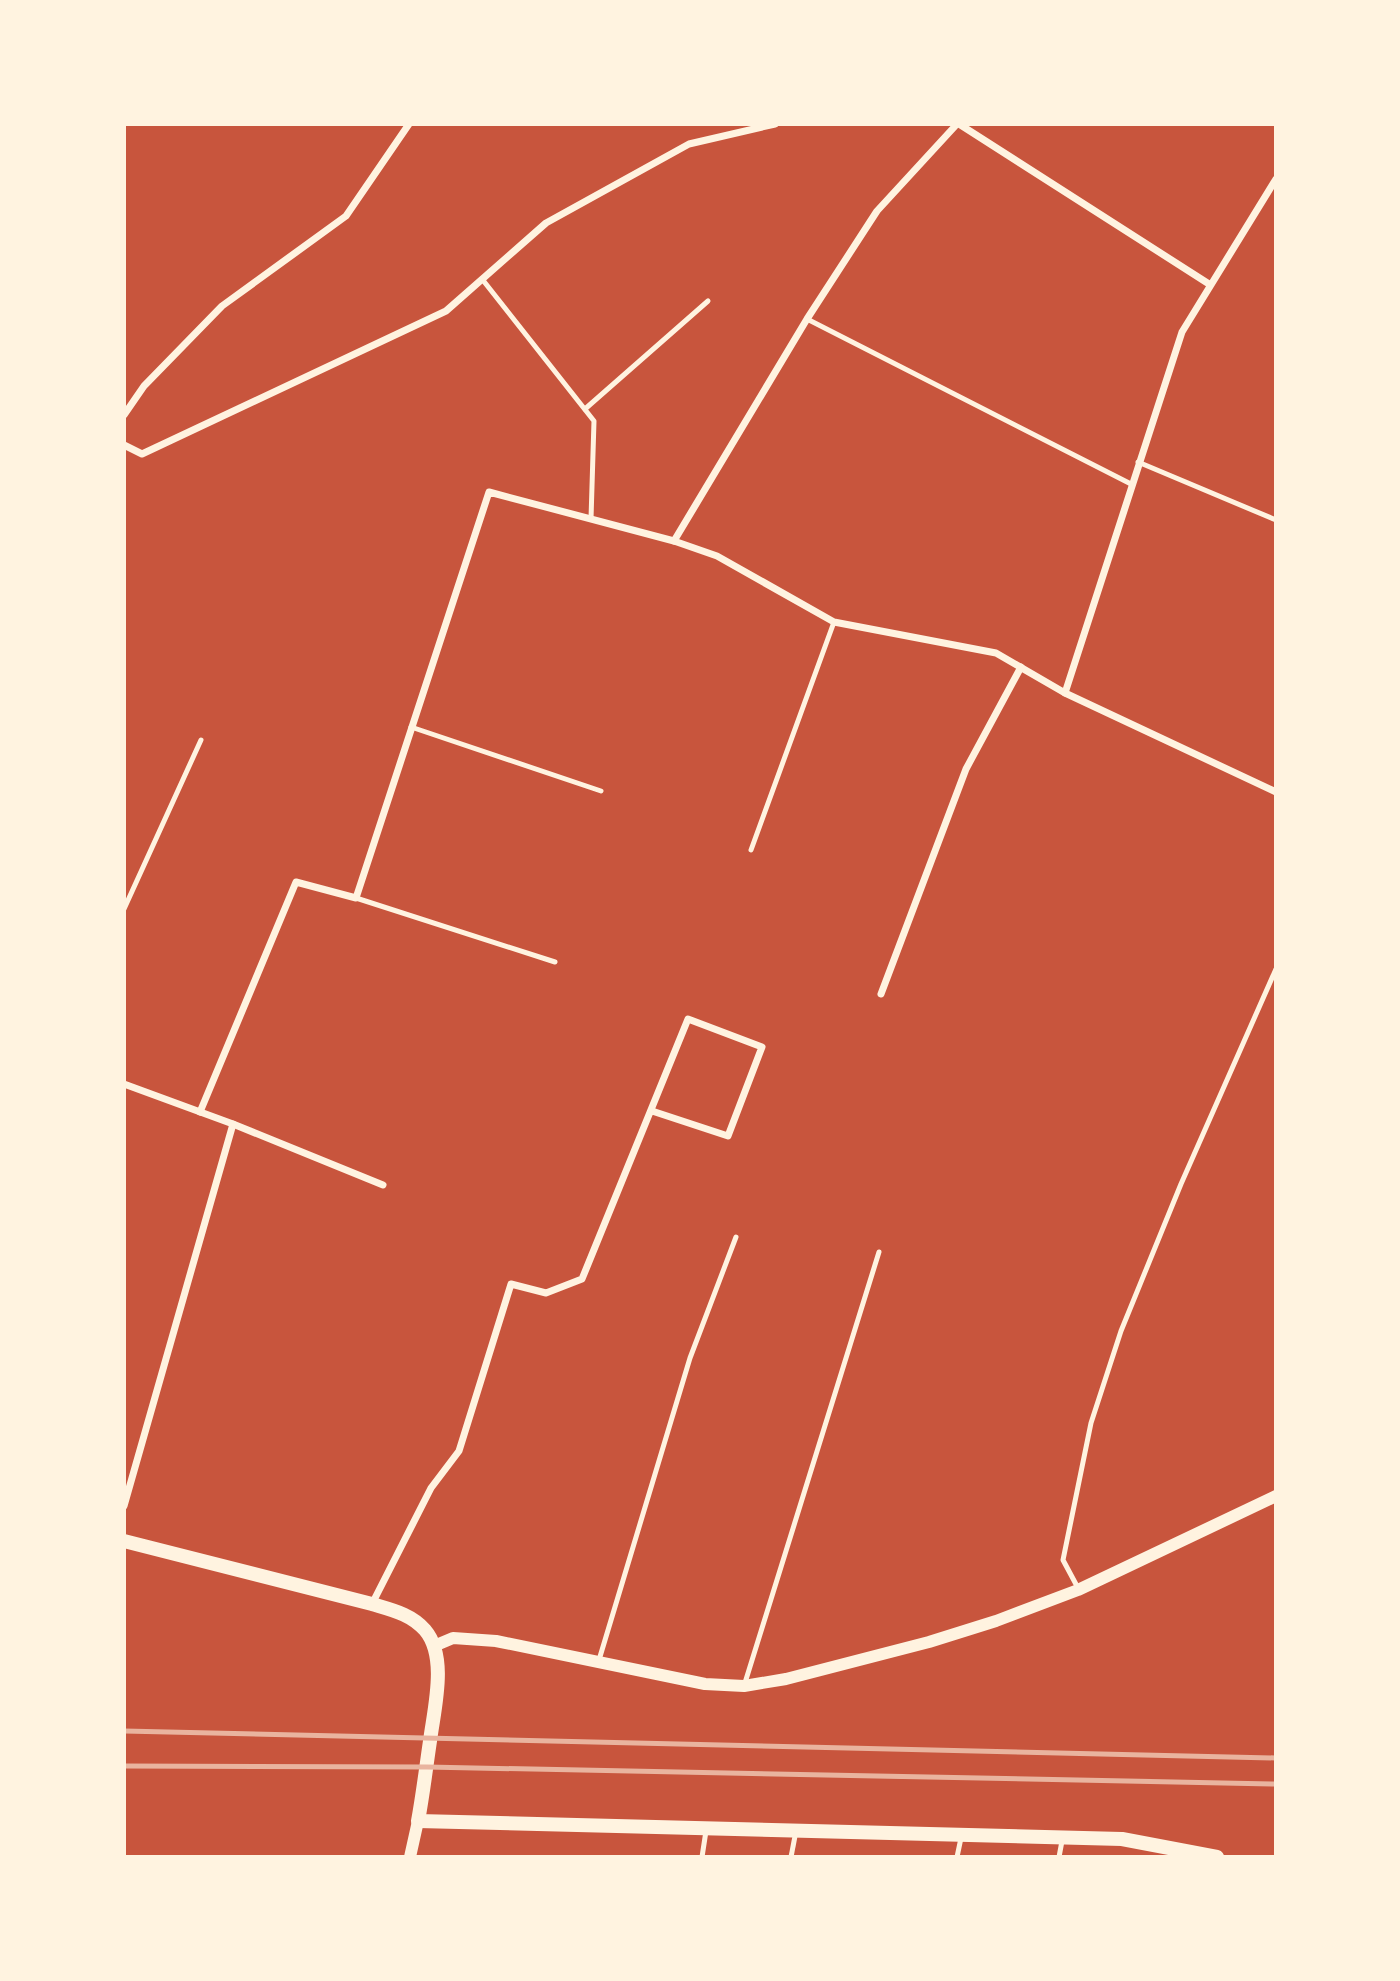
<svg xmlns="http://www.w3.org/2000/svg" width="1400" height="1981" viewBox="0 0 1400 1981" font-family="'Asap Condensed',sans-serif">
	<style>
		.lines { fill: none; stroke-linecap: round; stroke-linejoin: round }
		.service { stroke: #fff3e0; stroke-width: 5 }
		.minor { stroke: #fff3e0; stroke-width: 7 }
		.tertiary { stroke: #fff3e0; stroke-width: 12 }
		.secondary { stroke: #fff3e0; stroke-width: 14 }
		.rail { stroke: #e9b49f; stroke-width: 5 }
	</style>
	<rect width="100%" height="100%" fill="#c8553d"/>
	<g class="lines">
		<g class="service">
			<path d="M482 279 594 421 591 519"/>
			<path d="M807 319 1131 484"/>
			<path d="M585 409 708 301"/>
			<path d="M1138 462 1276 520"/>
			<path d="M411 727 601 791"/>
			<path d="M751 850 834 622"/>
			<path d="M356 898 555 962"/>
			<path d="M124 909 201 740"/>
			<path d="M1078 1588 1063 1560 1091 1423 1121 1331 1181 1184 1276 969"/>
			<path d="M599 1660 690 1358 736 1237"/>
			<path d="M744 1686 879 1252"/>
			<path d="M702 1857 706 1831"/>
			<path d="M791 1857 796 1831"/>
			<path d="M957 1857 961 1838"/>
			<path d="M1059 1857 1062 1841"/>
		</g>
		<g class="minor">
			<path d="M959 124 1209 284"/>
			<path d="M124 415 144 386 222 306 346 216 409 124"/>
			<path d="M124 445 142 454 446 311 546 223 689 144 775 124"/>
			<path d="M674 541 807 319 877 211 957 124"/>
			<path d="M1065 693 1182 332 1276 179"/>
			<path d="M881 994 966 769 1021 667"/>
			<path d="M124 1084 233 1124 383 1185"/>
			<path d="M200 1112 296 882 356 898 489 492 674 541 717 556 834 622 996 653 1065 693 1276 792"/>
			<path d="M124 1506 233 1124"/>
			<path d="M372 1604 431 1488 459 1451 511 1284 546 1293 582 1279 688 1019 762 1047 728 1136 652 1111"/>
		</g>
		<g class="tertiary">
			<path d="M434 1646 453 1638 496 1641 705 1684 744 1686 786 1679 929 1642 996 1621 1078 1590 1276 1496"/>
			<path d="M410 1857 418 1821"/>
		</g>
		<path class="secondary" d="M124 1541 372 1604C392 1610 411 1614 425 1630 448 1657 434 1709 430 1741 426 1768 423 1794 418 1821L1122 1839 1217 1857"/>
		<g class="rail">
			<path d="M124 1731 1276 1758"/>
			<path d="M124 1766 427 1767 1276 1784"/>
		</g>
	</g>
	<rect width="1400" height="1981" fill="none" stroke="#fff3e0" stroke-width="252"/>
</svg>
